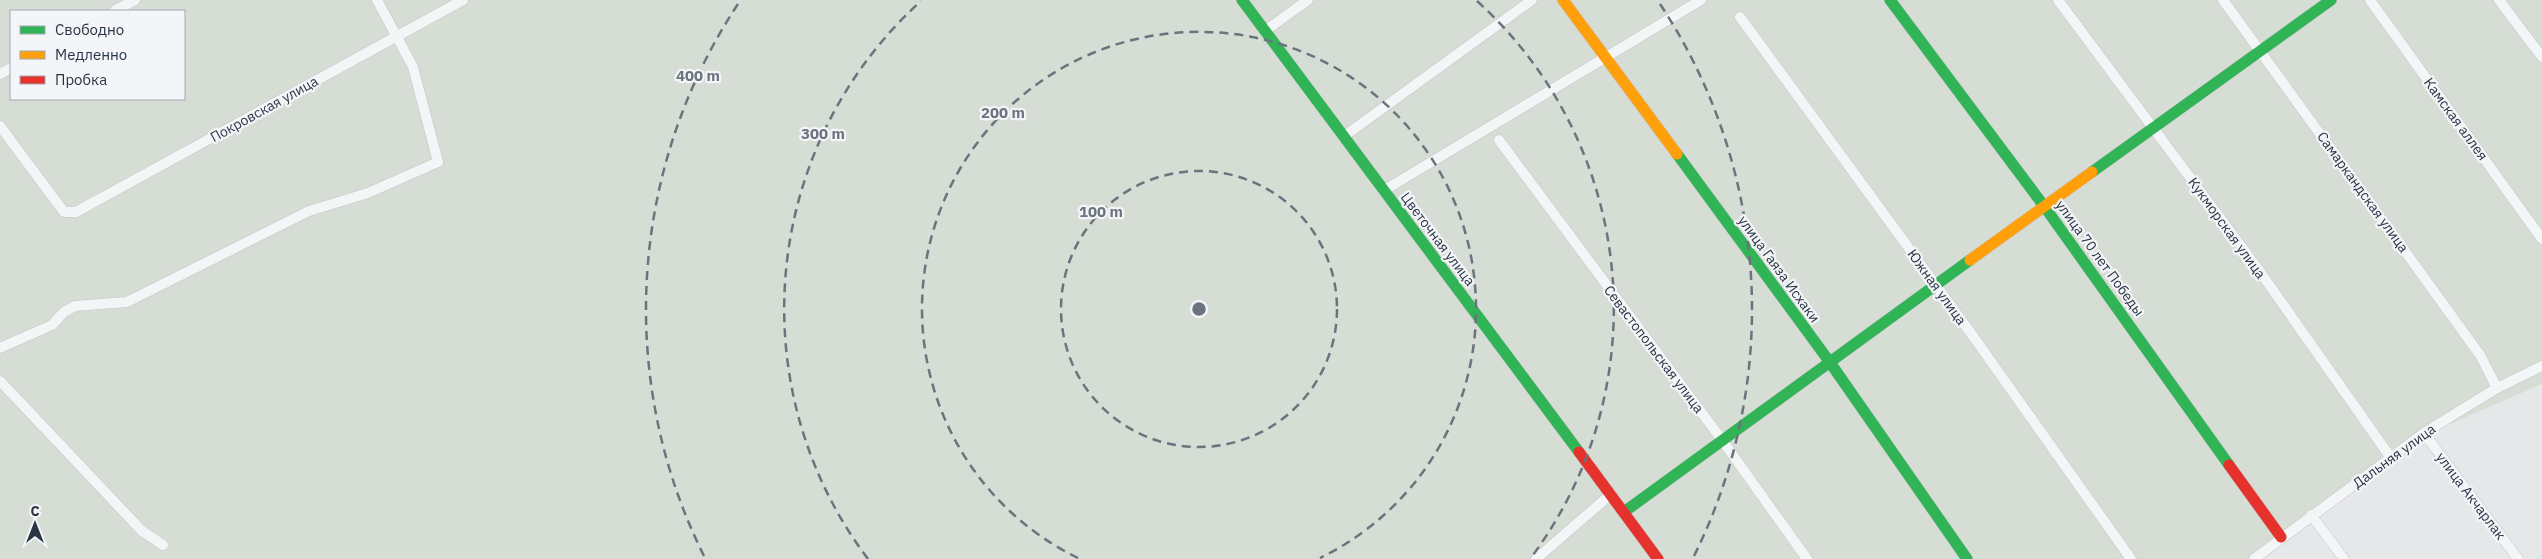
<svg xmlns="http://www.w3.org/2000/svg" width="2542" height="559" viewBox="0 0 2542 559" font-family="'IBM Plex Sans',sans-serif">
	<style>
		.green { fill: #d6ddd5; fill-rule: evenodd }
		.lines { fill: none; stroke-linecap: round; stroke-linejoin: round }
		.street-casing { stroke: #c3c5c7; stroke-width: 11 }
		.fast-casing { stroke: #c3c5c7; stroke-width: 12 }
		.slow-casing { stroke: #c3c5c7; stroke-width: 12 }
		.jam-casing { stroke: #c3c5c7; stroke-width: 12 }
		.street { stroke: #f4f5f6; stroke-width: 10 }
		.fast { stroke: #30b455; stroke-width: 11 }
		.slow { stroke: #ff9f0a; stroke-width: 11 }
		.jam { stroke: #e5322d; stroke-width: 11 }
		.ring { fill: none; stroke: #6b737e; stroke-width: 2.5; stroke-dasharray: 9 6 }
		.labels { text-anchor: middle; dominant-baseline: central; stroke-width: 4.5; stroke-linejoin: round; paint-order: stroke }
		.street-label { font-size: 14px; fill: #2a3544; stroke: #f3f5f8 }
		.centre { fill: #6b737e; stroke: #f3f5f8; stroke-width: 2.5 }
		.ring-label { font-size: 15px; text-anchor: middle; font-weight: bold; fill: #6b737e; stroke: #f3f5f8; stroke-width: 4.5; stroke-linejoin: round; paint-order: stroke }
	</style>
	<rect width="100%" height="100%" fill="#e5e7e9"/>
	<path class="green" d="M0 0H2542V384L2413 440 2250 559H0ZM11 11H184V99H11Z"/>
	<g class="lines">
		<defs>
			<g id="street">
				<path d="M2058 0 2258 269 2391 458"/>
				<path d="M2223 0 2480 355 2497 388"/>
				<path d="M2370 0 2542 239"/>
				<path d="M2499 0 2542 57"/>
				<path d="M114 11 135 0"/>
				<path d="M1740 17 1973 336 2131 559"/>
				<path d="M1265 31 1308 0"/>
				<path d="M0 74 11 68"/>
				<path d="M0 126 64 212H76L463 0"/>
				<path d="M1343 137 1532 0"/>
				<path d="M1499 140 1722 440 1807 559"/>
				<path d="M1383 191 1701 0"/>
				<path d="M0 348 52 325 64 312 75 306 127 302 309 211 368 193 438 162 413 67 377 0"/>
				<path d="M0 381 142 531 163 545"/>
				<path d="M2424 433 2518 559"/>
				<path d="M2311 515 2344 559"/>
				<path d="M1536 559 1611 494"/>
				<path d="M2254 559 2424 433 2497 388 2542 366"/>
			</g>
			<g id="fast">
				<path d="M1242 0 1579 452"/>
				<path d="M1890 0 2044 206 2229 465"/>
				<path d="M1677 154 1829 361 1967 559"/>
				<path d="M2092 172 2331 0"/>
				<path d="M1624 512 1970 260"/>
			</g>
			<g id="slow">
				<path d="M1563 0 1677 154"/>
				<path d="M1970 260 2092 172"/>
			</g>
			<g id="jam">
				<path d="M1579 452 1658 559"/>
				<path d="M2229 465 2281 537"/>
			</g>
		</defs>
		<use href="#street" class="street-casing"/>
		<use href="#fast" class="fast-casing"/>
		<use href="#slow" class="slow-casing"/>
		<use href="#jam" class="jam-casing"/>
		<use href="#street" class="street"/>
		<use href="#fast" class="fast"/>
		<use href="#slow" class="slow"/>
		<use href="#jam" class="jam"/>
	</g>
	<g class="ring">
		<circle cx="1199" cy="309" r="138"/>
		<path d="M1078 558A277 277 0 1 1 1320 558"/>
		<path d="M868 559A415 415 0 0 1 921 1M1477 1A415 415 0 0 1 1530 559"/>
		<path d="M704 556A553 553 0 0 1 738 4M1660 4A553 553 0 0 1 1694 556"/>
	</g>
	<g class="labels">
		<g class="street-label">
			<text transform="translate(264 109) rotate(-29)">Покровская улица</text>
			<text transform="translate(2456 119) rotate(54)">Камская аллея</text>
			<text transform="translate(2363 192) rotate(54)">Самаркандская улица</text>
			<text transform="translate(2227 228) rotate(54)">Кукморская улица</text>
			<text transform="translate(1438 239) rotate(53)">Цветочная улица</text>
			<text transform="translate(2100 258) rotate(54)">улица 70 лет Победы</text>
			<text transform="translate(1779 269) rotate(54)">улица Гаяза Исхаки</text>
			<text transform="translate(1937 287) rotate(54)">Южная улица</text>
			<text transform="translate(1654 349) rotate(53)">Севастопольская улица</text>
			<text transform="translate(2394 456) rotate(-36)">Дальняя улица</text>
			<text transform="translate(2471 496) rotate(53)">улица Акчарлак</text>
		</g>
	</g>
	<circle cx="1199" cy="309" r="8" class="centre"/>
	<g class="ring-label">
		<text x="698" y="81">400 m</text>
		<text x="1003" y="118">200 m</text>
		<text x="823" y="139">300 m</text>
		<text x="1101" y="217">100 m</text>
	</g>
	<rect x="10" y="10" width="175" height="90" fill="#f3f5f8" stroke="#a3a8b0"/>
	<rect x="20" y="26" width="25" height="8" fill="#30b455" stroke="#a3a8b0"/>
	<text x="55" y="35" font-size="15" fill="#2a3544">Свободно</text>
	<rect x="20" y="51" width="25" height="8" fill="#ff9f0a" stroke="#a3a8b0"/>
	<text x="55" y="60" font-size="15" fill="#2a3544">Медленно</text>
	<rect x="20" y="76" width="25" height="8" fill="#e5322d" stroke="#a3a8b0"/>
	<text x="55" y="85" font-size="15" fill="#2a3544">Пробка</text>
	<g transform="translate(35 524)" stroke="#f3f5f8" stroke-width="4" paint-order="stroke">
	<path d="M0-4L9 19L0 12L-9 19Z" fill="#2a3544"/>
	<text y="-8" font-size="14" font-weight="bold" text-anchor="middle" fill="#2a3544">С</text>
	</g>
</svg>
